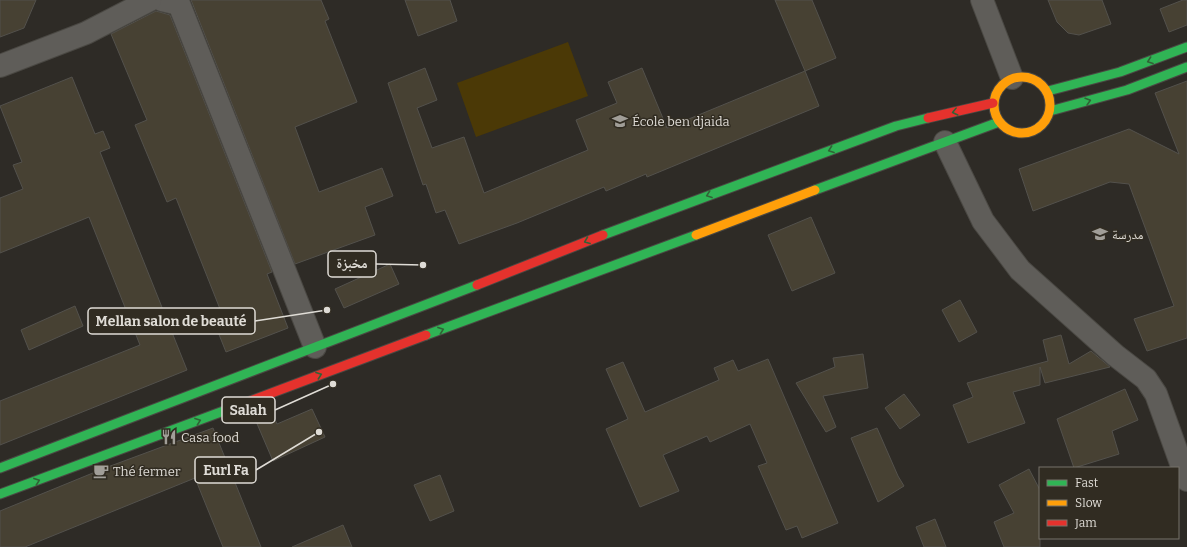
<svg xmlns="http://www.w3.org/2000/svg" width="1187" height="547" viewBox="0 0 1187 547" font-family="Bitter,'Noto Naskh Arabic',serif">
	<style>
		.green { fill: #4b3906 }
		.building { fill: #474133; stroke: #53514c }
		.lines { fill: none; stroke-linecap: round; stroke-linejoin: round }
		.street-casing { stroke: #4a4843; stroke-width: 24 }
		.fast-casing { stroke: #4a4843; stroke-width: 11 }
		.slow-casing { stroke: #4a4843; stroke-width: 11 }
		.jam-casing { stroke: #4a4843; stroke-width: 11 }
		.street { stroke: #5f5d59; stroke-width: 22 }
		.fast { stroke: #30b455; stroke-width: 9 }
		.slow { stroke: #ff9f0a; stroke-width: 9 }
		.jam { stroke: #e5322d; stroke-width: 9 }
		.oneway { stroke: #316236 }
		.labels { text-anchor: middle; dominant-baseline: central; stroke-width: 3; stroke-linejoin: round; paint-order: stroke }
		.poi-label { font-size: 13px; fill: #dfdcd6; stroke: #312c22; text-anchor: start }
		.leader { fill: none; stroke: #dfdcd6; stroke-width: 1.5 }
		.callout-dot { fill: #dfdcd6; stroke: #312c22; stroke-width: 1.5 }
		.callout { fill: #312c22; stroke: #dfdcd6; stroke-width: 1.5 }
		.callout-label { font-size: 14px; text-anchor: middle; font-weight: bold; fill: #dfdcd6 }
	</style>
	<rect width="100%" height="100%" fill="#2e2b26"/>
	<path class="green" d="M568 42 588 96 476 137 457 83Z"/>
	<g class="building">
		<path d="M0 0H36L24 28 0 37Z"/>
		<path d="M191 0H321L329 19 325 21 357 102 295 127 319 192 382 168 393 196 365 207 375 235 295 264Z"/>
		<path d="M405 0H450L457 21 418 36Z"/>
		<path d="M775 0H812L836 58 805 71Z"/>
		<path d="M1048 0H1102L1111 24 1079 35 1068 33 1057 22Z"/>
		<path d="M1183 0H1187V25L1169 32 1160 9Z"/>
		<path d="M156 11 170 15 272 272 267 274 288 328 226 352 210 312 220 309 176 198 167 202 135 125 147 120 111 34Z"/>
		<path d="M425 68 437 100 417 108 432 148 464 137 484 193 588 150 576 120 617 103 608 82 642 68 667 128 805 71 819 106 647 177 646 174 606 191 604 187 517 223 459 244 445 210 436 213 426 184 423 185 388 83Z"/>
		<path d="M72 77 95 134 103 131 110 148 100 152 187 370 0 445V401L140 345 89 217 0 253V198L23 189 13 165 22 162 0 106Z"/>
		<path d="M1187 81V338L1147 351 1134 319 1174 306 1129 184 1110 182 1033 211 1019 169 1129 129 1179 154 1155 93Z"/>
		<path d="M811 217 835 273 792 291 768 235Z"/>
		<path d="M390 264 399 284 344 308 335 289Z"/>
		<path d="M960 300 977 332 959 342 942 310Z"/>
		<path d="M75 306 83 326 29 350 21 330Z"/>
		<path d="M1061 335 1069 364 1091 351 1110 367 1045 383 1040 367V385L1013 392 1025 423 968 443 953 405 973 397 967 383 1048 361 1043 340Z"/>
		<path d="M863 354 868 388 823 396 836 427 826 432 796 383 835 367 833 358Z"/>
		<path d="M768 359 838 523 802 538 797 526 786 530 758 466 767 463 750 424 710 442 707 436 663 455 679 491 640 507 606 429 628 419 606 369 623 362 645 412 719 380 714 368 733 360 738 371Z"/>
		<path d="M1125 389 1138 420 1112 431 1119 454 1074 468 1057 419Z"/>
		<path d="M904 394 920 415 900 429 885 408Z"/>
		<path d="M312 409 325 437 273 461 255 419 271 411 277 424Z"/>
		<path d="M213 428 261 547H223L195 478 25 547H0V511L105 468Z"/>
		<path d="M877 428 898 476 904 486 878 502 851 438Z"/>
		<path d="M1029 469 1040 490V547H1004L994 522 1014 513 999 485Z"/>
		<path d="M440 475 454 511 430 521 414 485Z"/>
		<path d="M935 519 946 547H924L916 527Z"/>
		<path d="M343 525 352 547H292Z"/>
	</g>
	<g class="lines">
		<defs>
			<g id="street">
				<path d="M162 0 179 4 315 347"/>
				<path d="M982 0 1012 78"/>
				<path d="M0 66 86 33 150 0"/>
				<path d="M945 142 983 221 1020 270 1115 355 1146 379 1156 394 1187 480"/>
			</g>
			<g id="fast">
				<path d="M1048 91 1120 72 1187 47"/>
				<path d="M1050 111 1127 90 1187 67"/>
				<path d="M815 190 999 122"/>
				<path d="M603 235 896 126 928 118"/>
				<path d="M426 335 696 235"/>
				<path d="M0 468 477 285"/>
				<path d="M0 494 237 406"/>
			</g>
			<g id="slow">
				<circle cx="1022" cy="105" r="28"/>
				<path d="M696 235 815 190"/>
			</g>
			<g id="jam">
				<path d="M928 118 993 103"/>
				<path d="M477 285 603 235"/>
				<path d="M237 406 426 335"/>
			</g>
		</defs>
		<use href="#street" class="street-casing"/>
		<use href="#fast" class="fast-casing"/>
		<use href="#slow" class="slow-casing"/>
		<use href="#jam" class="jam-casing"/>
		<use href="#street" class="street"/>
		<use href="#fast" class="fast"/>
		<use href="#slow" class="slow"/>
		<use href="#jam" class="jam"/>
	</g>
	<defs><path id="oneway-chevron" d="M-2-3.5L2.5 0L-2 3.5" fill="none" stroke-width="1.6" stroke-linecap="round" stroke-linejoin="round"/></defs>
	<g class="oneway">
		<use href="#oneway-chevron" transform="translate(1150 61) rotate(160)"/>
		<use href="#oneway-chevron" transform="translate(1088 101) rotate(-16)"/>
		<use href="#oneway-chevron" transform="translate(955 112) rotate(166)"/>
		<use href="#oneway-chevron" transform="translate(831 150) rotate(160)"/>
		<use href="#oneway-chevron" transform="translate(709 195) rotate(160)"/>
		<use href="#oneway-chevron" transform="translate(587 241) rotate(158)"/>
		<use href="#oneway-chevron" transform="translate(441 330) rotate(-20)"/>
		<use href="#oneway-chevron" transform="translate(319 375) rotate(-20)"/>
		<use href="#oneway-chevron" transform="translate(198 421) rotate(-20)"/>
		<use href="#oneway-chevron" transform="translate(37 481) rotate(-20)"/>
	</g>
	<defs>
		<symbol id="school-bare" viewBox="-9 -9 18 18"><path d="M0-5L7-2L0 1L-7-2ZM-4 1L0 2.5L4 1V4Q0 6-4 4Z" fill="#a19e98" stroke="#312c22" stroke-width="2.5" paint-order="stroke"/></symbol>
		<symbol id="restaurant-bare" viewBox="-9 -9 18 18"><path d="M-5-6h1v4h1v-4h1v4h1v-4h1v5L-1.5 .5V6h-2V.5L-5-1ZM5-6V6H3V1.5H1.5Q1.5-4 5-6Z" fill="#a19e98" stroke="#312c22" stroke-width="2.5" paint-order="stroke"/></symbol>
		<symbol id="cafe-bare" viewBox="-9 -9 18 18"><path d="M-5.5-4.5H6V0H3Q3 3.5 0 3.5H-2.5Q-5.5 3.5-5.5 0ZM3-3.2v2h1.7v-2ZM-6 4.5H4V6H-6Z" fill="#a19e98" stroke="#312c22" stroke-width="2.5" paint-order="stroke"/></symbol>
	</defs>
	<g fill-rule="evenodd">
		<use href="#school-bare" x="609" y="110" width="22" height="22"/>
		<use href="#school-bare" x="1089" y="223" width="22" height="22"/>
		<use href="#restaurant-bare" x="158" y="426" width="22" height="22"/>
		<use href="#cafe-bare" x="90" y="460" width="22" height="22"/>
	</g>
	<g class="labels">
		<g class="poi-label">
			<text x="632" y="121">École ben djaida</text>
			<text x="1112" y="234">مدرسة</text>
			<text x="181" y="437">Casa food</text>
			<text x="113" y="471">Thé fermer</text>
		</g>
	</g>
	<path class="leader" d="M423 265L376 264M327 310L255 321M333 384L275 410M319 432L256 470"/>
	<g class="callout-dot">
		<circle cx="423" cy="265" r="4"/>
		<circle cx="327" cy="310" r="4"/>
		<circle cx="333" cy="384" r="4"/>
		<circle cx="319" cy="432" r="4"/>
	</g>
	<g class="callout">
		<rect x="328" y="251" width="48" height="26" rx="4"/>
		<rect x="88" y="308" width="167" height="26" rx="4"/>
		<rect x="222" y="397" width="53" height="26" rx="4"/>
		<rect x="195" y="457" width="61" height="26" rx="4"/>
	</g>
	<g class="callout-label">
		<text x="352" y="268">مخبزة</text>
		<text x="171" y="326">Mellan salon de beauté</text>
		<text x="248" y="415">Salah</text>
		<text x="226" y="475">Eurl Fa</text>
	</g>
	<rect x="1039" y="467" width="140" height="72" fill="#312c22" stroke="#77726a"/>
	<rect x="1047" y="480" width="20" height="6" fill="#30b455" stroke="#77726a"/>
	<text x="1075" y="487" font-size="12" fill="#dfdcd6">Fast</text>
	<rect x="1047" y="500" width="20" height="6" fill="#ff9f0a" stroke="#77726a"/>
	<text x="1075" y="507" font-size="12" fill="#dfdcd6">Slow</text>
	<rect x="1047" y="520" width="20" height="6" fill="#e5322d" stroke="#77726a"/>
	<text x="1075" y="527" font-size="12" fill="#dfdcd6">Jam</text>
</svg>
